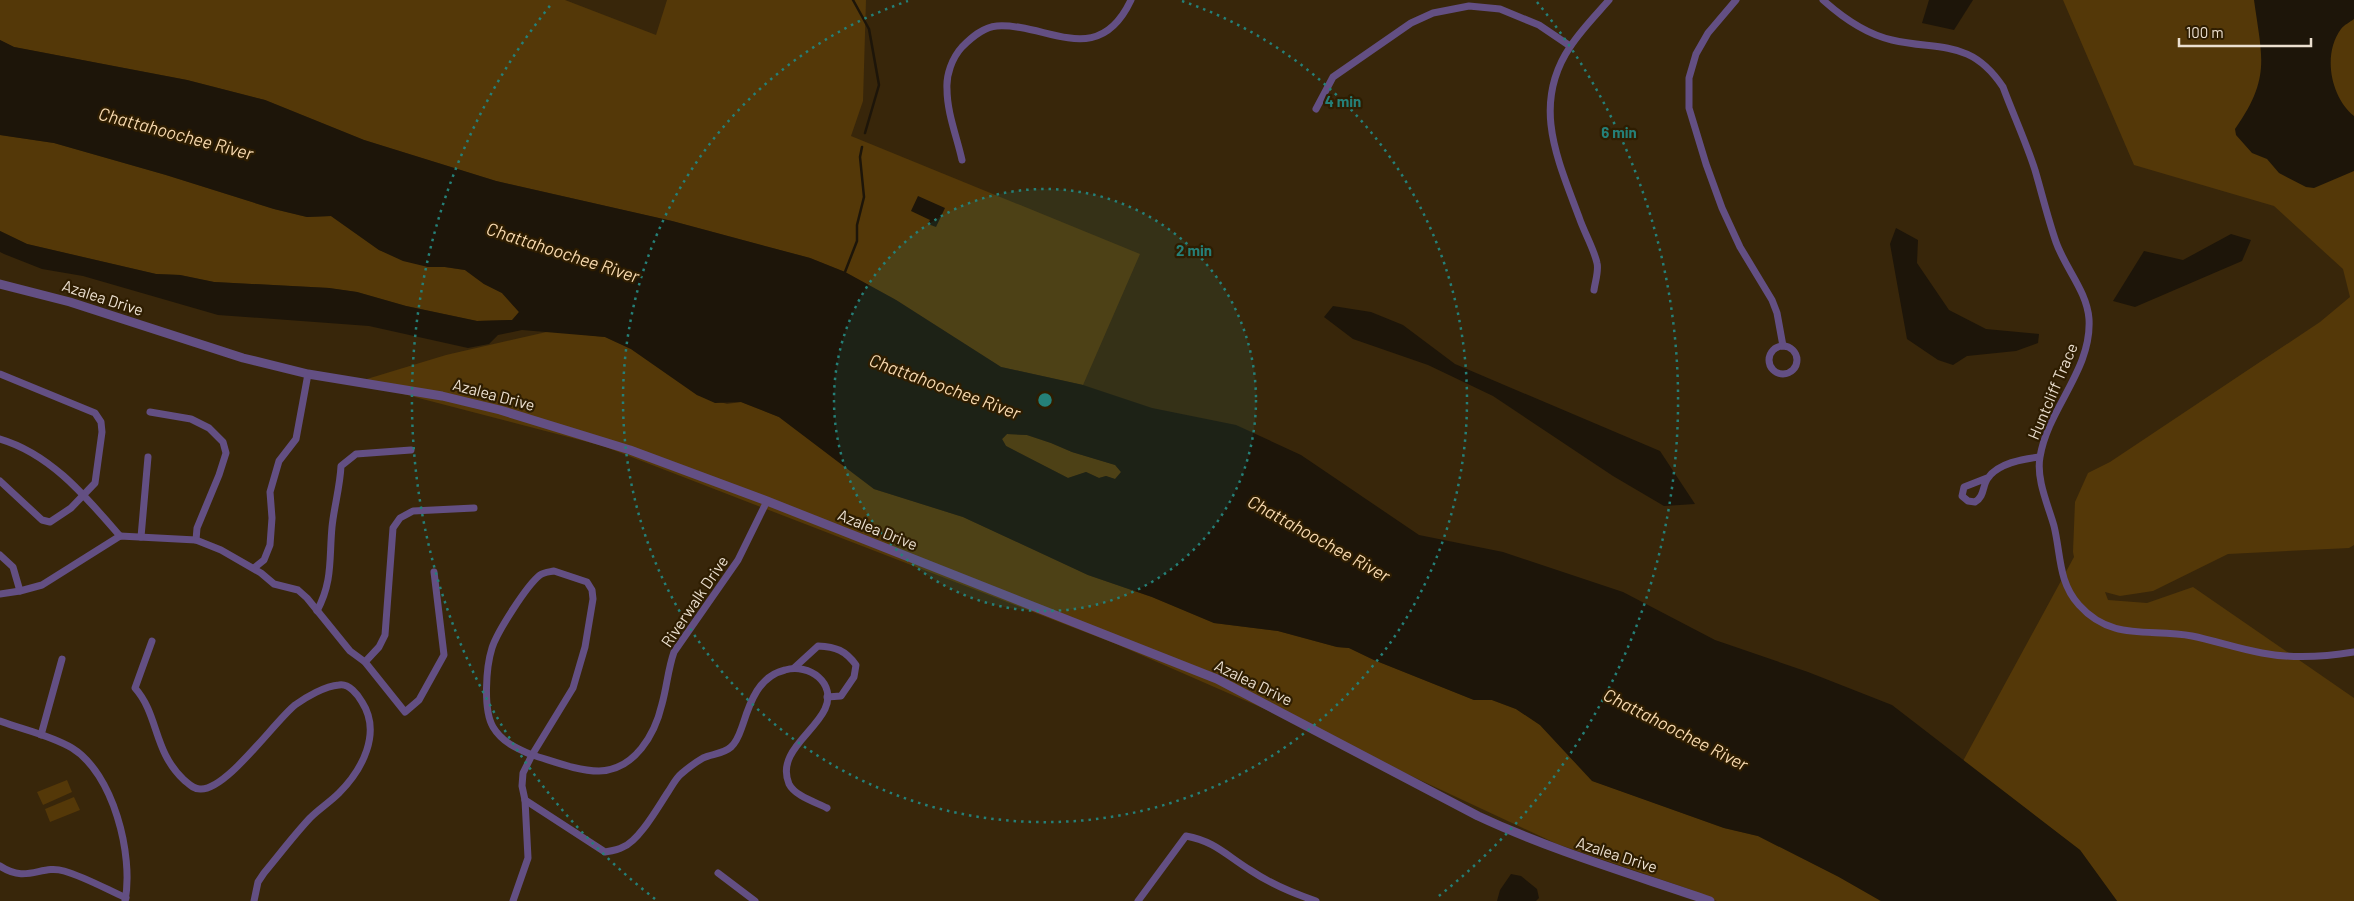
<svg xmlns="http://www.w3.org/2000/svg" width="2354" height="901" viewBox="0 0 2354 901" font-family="Barlow,sans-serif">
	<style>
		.green { fill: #543808 }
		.water { fill: #1d1509; fill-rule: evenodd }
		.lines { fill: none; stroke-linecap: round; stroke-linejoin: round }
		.stream { stroke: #1d1509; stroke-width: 2.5 }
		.minor { stroke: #634f83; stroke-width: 7 }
		.tertiary { stroke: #634f83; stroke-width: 9 }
		.ring { fill: none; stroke: #258078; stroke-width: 2.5; stroke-dasharray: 2.5 5 }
		.labels { text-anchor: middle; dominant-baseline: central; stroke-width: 4.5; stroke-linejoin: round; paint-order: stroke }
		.street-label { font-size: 16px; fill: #ebdfcf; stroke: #2e1d01 }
		.water-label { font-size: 18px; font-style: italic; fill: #f7d9af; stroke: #2e1d01 }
		.centre { fill: #258078; stroke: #2e1d01; stroke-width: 2.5 }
		.ring-label { font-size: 15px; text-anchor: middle; font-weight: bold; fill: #258078; stroke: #2e1d01; stroke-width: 4.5; stroke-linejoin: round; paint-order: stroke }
	</style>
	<rect width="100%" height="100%" fill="#38260a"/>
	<g class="green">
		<path d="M0 0H565L656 35 667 0H866L863 101 851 136 1140 254 1083 385 1001 367 896 300 845 272 810 258 672 221 496 181 364 140 265 100 187 80 14 47 0 40Z"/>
		<path d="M2063 0H2354V545L2349 548 2228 554 2153 591 2120 596 2105 592 2108 600 2147 603 2193 587 2354 698V901H2117L2080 850 1963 761 2074 557 2073 552 2075 502 2088 473 2110 462 2320 322 2350 297 2343 269 2274 206 2134 165Z"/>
		<path d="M0 135 54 143 166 175 274 209 307 217 331 216 379 250 428 267H445L465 270 484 284 502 293 519 312 513 320 477 321 406 306 357 292 329 288 214 282 180 275 156 274 27 244 0 231Z"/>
		<path d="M551 331 605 337 631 349 697 395 727 404 741 402 779 417 874 489 963 517 1088 575 1152 597 1214 623 1278 631 1337 647 1349 648 1374 660 1474 700H1492L1516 709 1540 725 1593 781 1724 828 1758 836 1839 877 1881 901H1717L1689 889 1557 844 1317 732 1116 644 603 446 357 382 446 355Z"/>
		<path d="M1007 434 1027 435 1051 443 1072 452 1116 465 1121 472 1119 477 1115 479 1106 476 1099 478 1086 472 1068 478 1006 446 1002 439Z"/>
		<path d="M67 780 72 792 43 805 37 792Z"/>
		<path d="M74 797 80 810 50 822 45 809Z"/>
	</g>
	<g class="water">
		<path d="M1929 0H1973L1954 30 1922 23Z"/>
		<path d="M2254 0H2354V19C2350 22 2344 25 2341 29 2322 55 2331 97 2354 116V171L2314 188 2306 187 2279 173 2267 159 2252 153 2236 135 2235 129C2271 78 2262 58 2254 0Z"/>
		<path d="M0 40 14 47 187 80 265 100 364 140 496 181 672 221 810 258 845 272 896 300 1001 367 1083 385 1152 408 1236 425 1301 455 1419 535 1503 552 1623 592 1715 640 1808 672 1892 705 2080 850 2117 901H1881L1839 877 1758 836 1724 828 1592 781 1540 725 1516 709 1492 700H1474L1374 660 1349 648 1337 647 1278 631 1214 623 1152 597 1088 575 963 517 874 489 779 417 741 402 715 403 697 395 631 349 605 337 522 330 498 335 489 344 468 348 369 326 218 315 83 276 42 269 4 254 0 252V231L27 244 156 274 180 275 214 282 329 288 357 292 406 306 477 321 512 320 519 312 502 293 484 284 465 270 445 267H428L403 261 379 250 331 216 307 217 274 209 166 175 54 143 0 135ZM1007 434 1027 435 1051 443 1072 452 1115 465 1121 472 1115 479 1106 476 1099 478 1086 472 1068 478 1006 446 1002 439Z"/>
		<path d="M918 196 945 208 936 227 928 224 930 220 911 211Z"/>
		<path d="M1896 228 1918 240 1917 263 1949 310 1986 329 2039 334 2038 343 2016 351 1967 356 1953 365 1938 360 1907 339 1890 244Z"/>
		<path d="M2231 234 2251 240 2242 261 2135 307 2113 301 2144 251 2183 260Z"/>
		<path d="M1333 306 1371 312 1403 325 1455 364 1660 451 1695 504 1664 506 1613 476 1493 396 1428 365 1353 339 1324 317Z"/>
		<path d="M1511 874 1521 876 1537 889 1539 898 1536 901H1497L1500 890Z"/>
	</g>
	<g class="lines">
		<g class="stream">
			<path d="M853 0 869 29 879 85 865 133"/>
			<path d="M845 272 857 241V225L864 197 860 157 862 147"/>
		</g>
		<g class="minor">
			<path d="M1736 0 1708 33 1696 54 1689 78V108L1706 164 1722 208 1740 247 1772 300 1777 313 1783 346"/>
			<path d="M1823 0C1843 18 1865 34 1892 40 1941 51 1971 39 2003 87 2013 114 2026 142 2035 170 2042 194 2048 219 2056 242 2065 268 2087 291 2089 319 2092 370 2048 408 2040 457 2036 479 2048 505 2054 526 2061 554 2058 582 2079 605 2112 642 2150 628 2192 636 2216 641 2239 649 2262 653 2293 659 2324 657 2354 652"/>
			<path d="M1316 109 1333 77 1411 23 1433 13 1469 6 1500 9 1539 25 1570 46"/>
			<path d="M962 160C957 137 947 113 947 89 946 75 952 58 962 47 971 38 983 27 997 26 1048 23 1098 70 1131 0"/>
			<path d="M1594 290C1595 282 1599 271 1597 263 1594 249 1584 232 1579 217 1558 160 1531 105 1570 47 1581 30 1596 15 1609 0"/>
			<circle cx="1783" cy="360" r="14"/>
			<path d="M0 374 95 413 101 422 102 432 95 483 71 508 50 522 42 520 0 481"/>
			<path d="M150 412 191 419 209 428 223 442 226 453 219 475 197 528 196 540"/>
			<path d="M0 439C51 454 86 497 120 536"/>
			<path d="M1987 478 1964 487 1962 496 1968 501 1975 502C1985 496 1982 486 1988 478 1998 463 2023 459 2039 457"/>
			<path d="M141 537 148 457"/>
			<path d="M0 555 13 567 20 591"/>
			<path d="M254 568 264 560 270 545 272 518 270 492 279 461 296 439 308 374"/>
			<path d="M554 571 587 582 592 590 593 599 585 647 573 688 532 755C516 748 502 742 493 727 483 710 486 667 492 648 497 632 527 585 540 575 544 572 549 572 554 571Z"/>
			<path d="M0 594 20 591 42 585 120 536 196 540 221 550 261 573 274 584 298 590 307 598 350 651 365 662 405 712 419 700 444 655 434 572"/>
			<path d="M317 611C333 581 329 559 332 527 334 507 340 487 341 466L356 454 411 450"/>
			<path d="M152 641 135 688C159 715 153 751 184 780 189 784 193 789 200 789 226 791 274 722 295 705 306 697 325 686 339 685 349 683 358 695 362 702 382 733 362 770 339 793 330 802 319 809 310 818 294 835 279 855 264 873L258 882 254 901"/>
			<path d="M365 662 379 647 385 635 393 528 400 518 413 511 474 508"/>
			<path d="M794 668 818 646C836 647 845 650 856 665L854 677 841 696 827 697"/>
			<path d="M0 721C24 730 50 735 72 748 113 773 134 855 125 901"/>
			<path d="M41 735 62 659"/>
			<path d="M525 800 605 852C611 851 618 850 623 847 639 841 658 807 668 792 672 786 676 778 681 774 688 768 696 762 703 758 712 754 723 754 731 747 738 741 740 732 743 724 750 702 759 676 785 670 809 663 837 683 825 709 814 733 776 753 789 784 795 796 815 802 827 808"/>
			<path d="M0 866C27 884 41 864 64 871 85 877 106 889 126 898"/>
			<path d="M718 873 755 901"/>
			<path d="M513 901 528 858 525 800 522 786 523 773 532 755C553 761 577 771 599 771 635 770 655 734 662 704 667 686 668 669 674 652L738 560 767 501"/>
			<path d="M1138 901 1186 836C1214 841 1226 855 1250 870 1271 884 1292 893 1316 901"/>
		</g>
		<path class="tertiary" d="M0 284 70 302 243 358 308 374 442 396 500 410 630 450 767 501 1217 679 1478 816C1553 851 1632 874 1710 901"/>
	</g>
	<circle cx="1045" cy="400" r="211" fill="#258078" fill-opacity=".12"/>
	<g class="ring">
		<circle cx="1045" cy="400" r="211"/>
		<path d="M1182 1A422 422 0 1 1 908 1"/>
		<path d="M655 899A633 633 0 0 1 553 2M1537 2A633 633 0 0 1 1435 899"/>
	</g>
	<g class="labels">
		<g class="street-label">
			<text transform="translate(103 297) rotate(18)">Azalea Drive</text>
			<text transform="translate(2052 391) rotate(-67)">Huntcliff Trace</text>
			<text transform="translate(494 394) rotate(15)">Azalea Drive</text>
			<text transform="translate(878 529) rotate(22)">Azalea Drive</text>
			<text transform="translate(694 601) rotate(-56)">Riverwalk Drive</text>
			<text transform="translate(1254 682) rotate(26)">Azalea Drive</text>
			<text transform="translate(1617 854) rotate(18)">Azalea Drive</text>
		</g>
		<g class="water-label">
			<text transform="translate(176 133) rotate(15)">Chattahoochee River</text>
			<text transform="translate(563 252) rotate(18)">Chattahoochee River</text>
			<text transform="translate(945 386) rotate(20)">Chattahoochee River</text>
			<text transform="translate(1319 538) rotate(29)">Chattahoochee River</text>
			<text transform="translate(1676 729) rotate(27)">Chattahoochee River</text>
		</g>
	</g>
	<circle cx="1045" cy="400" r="8" class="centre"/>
	<g class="ring-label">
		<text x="1343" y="107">4 min</text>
		<text x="1619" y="138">6 min</text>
		<text x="1194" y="256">2 min</text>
	</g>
	<path d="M2179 38v8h132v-8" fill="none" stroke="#ebdfcf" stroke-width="2.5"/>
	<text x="2186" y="38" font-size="15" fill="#ebdfcf" stroke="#2e1d01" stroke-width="4" paint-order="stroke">100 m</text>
</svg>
